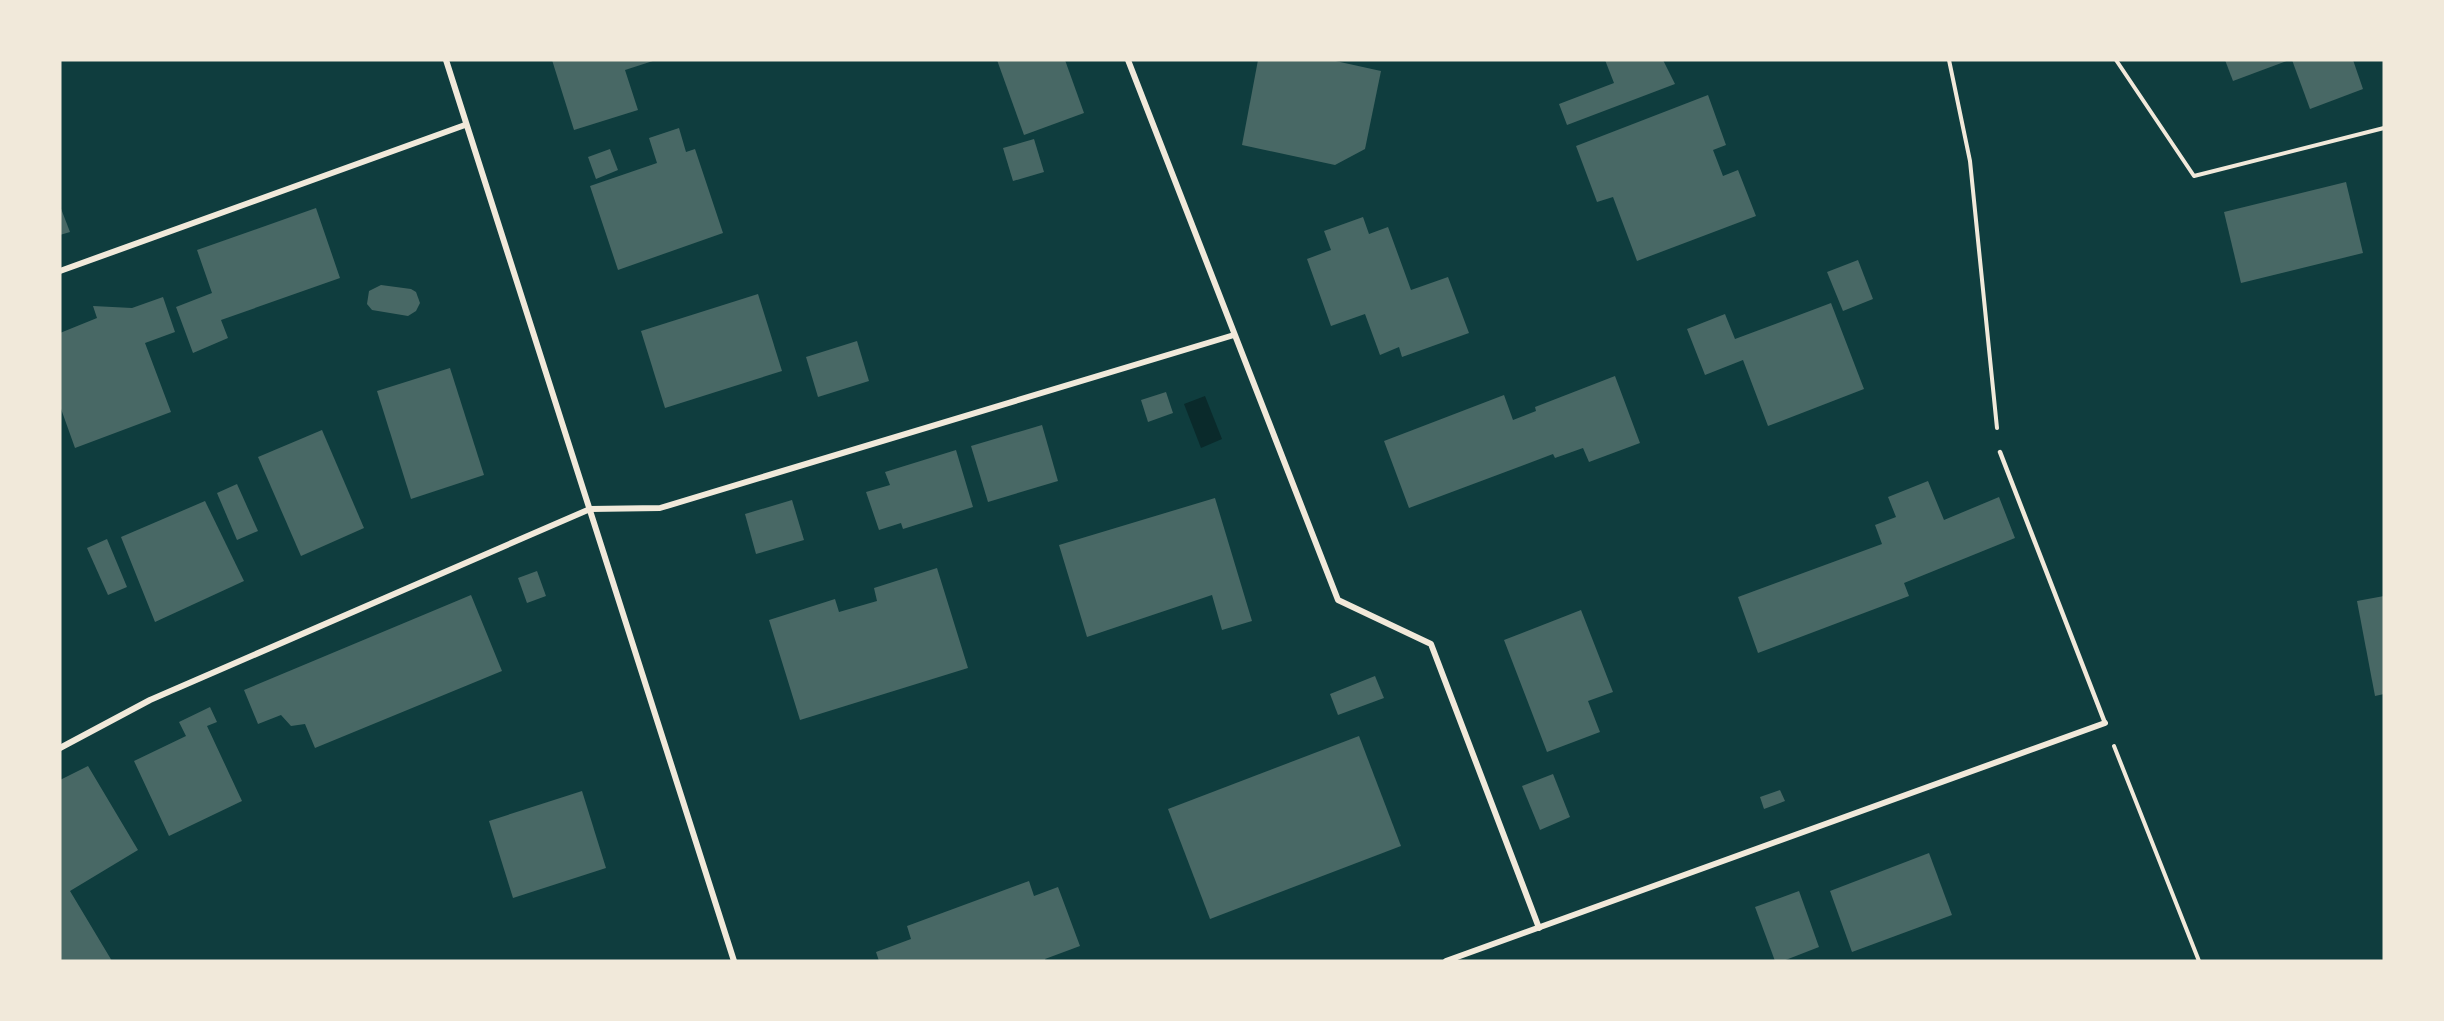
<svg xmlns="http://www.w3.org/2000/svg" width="2444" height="1021" viewBox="0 0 2444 1021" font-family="Bitter,serif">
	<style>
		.water { fill: #0a2a2b }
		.building { fill: #486865 }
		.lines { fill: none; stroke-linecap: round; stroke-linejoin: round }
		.path { stroke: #f1e9da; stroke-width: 4 }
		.service { stroke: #f1e9da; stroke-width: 4.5 }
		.minor { stroke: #f1e9da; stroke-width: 6 }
	</style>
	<rect width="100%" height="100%" fill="#0f3d3e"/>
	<path class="water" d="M1205 396 1222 439 1201 448 1184 404Z"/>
	<g class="building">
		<path d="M552 60H656L625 70 638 110 574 130Z"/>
		<path d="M997 60H1065L1084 113 1024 135Z"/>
		<path d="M1258 60H1331L1381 71 1365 149 1335 165 1242 145Z"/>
		<path d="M1605 60H1663L1675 84 1567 125 1559 104 1614 83Z"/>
		<path d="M2225 60H2289L2233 81Z"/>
		<path d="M2292 60H2353L2363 89 2310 109Z"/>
		<path d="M1708 95 1726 145 1713 150 1723 176 1738 170 1756 216 1637 261 1613 197 1597 202 1576 146Z"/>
		<path d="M679 128 686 152 695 149 723 233 618 270 590 186 657 163 649 138Z"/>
		<path d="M1034 139 1044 172 1013 181 1003 148Z"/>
		<path d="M610 149 618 170 596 179 588 157Z"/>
		<path d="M2346 182 2363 253 2241 283 2224 212Z"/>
		<path d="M60 206 70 232 60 235Z"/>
		<path d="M316 208 340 278 221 320 228 338 193 353 176 307 212 293 197 250Z"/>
		<path d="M1363 217 1369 234 1388 227 1411 290 1448 277 1469 333 1402 357 1399 347 1380 355 1365 314 1331 326 1307 259 1331 250 1324 231Z"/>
		<path d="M1858 260 1873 299 1843 311 1827 272Z"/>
		<path d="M381 285 411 289 416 292 420 303 416 311 408 316 372 310 367 304 369 291Z"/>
		<path d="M758 294 782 371 665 408 641 331Z"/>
		<path d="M163 297 175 332 145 343 171 412 75 448 60 406V333L97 318 93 306 132 308Z"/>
		<path d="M1831 303 1864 389 1768 426 1743 360 1705 375 1687 329 1725 314 1735 339Z"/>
		<path d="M857 341 869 381 818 397 806 357Z"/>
		<path d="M450 368 484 475 411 499 377 391Z"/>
		<path d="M1615 376 1640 443 1589 462 1583 448 1555 458 1553 454 1409 508 1384 441 1504 395 1513 420 1536 411 1535 407Z"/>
		<path d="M1166 392 1173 413 1148 422 1141 400Z"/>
		<path d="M1042 425 1058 481 988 502 971 446Z"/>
		<path d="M322 430 364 528 301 556 258 457Z"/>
		<path d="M956 450 973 507 903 529 901 523 879 530 866 492 890 485 885 472Z"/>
		<path d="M1928 481 1944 520 1999 497 2015 538 1904 583 1909 596 1758 653 1738 597 1882 544 1875 525 1896 517 1888 497Z"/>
		<path d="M237 484 258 531 237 540 217 493Z"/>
		<path d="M1215 498 1252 621 1222 630 1212 595 1087 637 1059 545Z"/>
		<path d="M792 500 804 540 756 554 745 514Z"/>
		<path d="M205 501 244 581 155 622 121 537Z"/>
		<path d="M107 539 127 587 108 595 87 548Z"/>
		<path d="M937 568 968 668 800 720 769 620 835 599 839 612 877 601 874 588Z"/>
		<path d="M537 571 546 596 527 603 518 578Z"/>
		<path d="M471 595 502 671 315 748 305 724 291 726 281 715 258 724 244 690Z"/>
		<path d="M2384 596V694L2375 696 2357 601Z"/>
		<path d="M1581 610 1613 692 1588 701 1600 732 1547 752 1504 640Z"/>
		<path d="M1375 676 1384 698 1338 715 1330 694Z"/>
		<path d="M210 707 217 722 207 726 242 801 169 836 134 761 186 736 179 722Z"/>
		<path d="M1359 736 1401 846 1210 919 1168 809Z"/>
		<path d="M88 766 138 850 70 891 112 961H60V780Z"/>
		<path d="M1553 774 1570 817 1540 830 1522 786Z"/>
		<path d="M1780 790 1785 801 1764 809 1760 797Z"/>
		<path d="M582 791 606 868 513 898 489 821Z"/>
		<path d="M1929 853 1952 915 1852 952 1830 891Z"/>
		<path d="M1029 881 1034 896 1058 887 1080 946 1045 959 1046 961H879L876 952 911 939 907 926Z"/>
		<path d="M1799 891 1819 947 1783 961H1775L1755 907Z"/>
	</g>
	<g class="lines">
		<g class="path">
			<path d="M1949 60 1970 161 1997 428"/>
			<path d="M2116 60 2194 176 2384 128"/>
			<path d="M2114 746 2199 961"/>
		</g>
		<path class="service" d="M2000 452 2105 723"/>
		<g class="minor">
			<path d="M446 60 734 961"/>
			<path d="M1128 60 1338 600 1431 644 1539 928"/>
			<path d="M60 271 465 125"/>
			<path d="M60 748 150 700 590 509 660 508 1234 335"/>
			<path d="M1446 961 2105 723"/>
		</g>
	</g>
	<rect width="2444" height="1021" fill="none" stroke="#f1e9da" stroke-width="123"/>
</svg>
